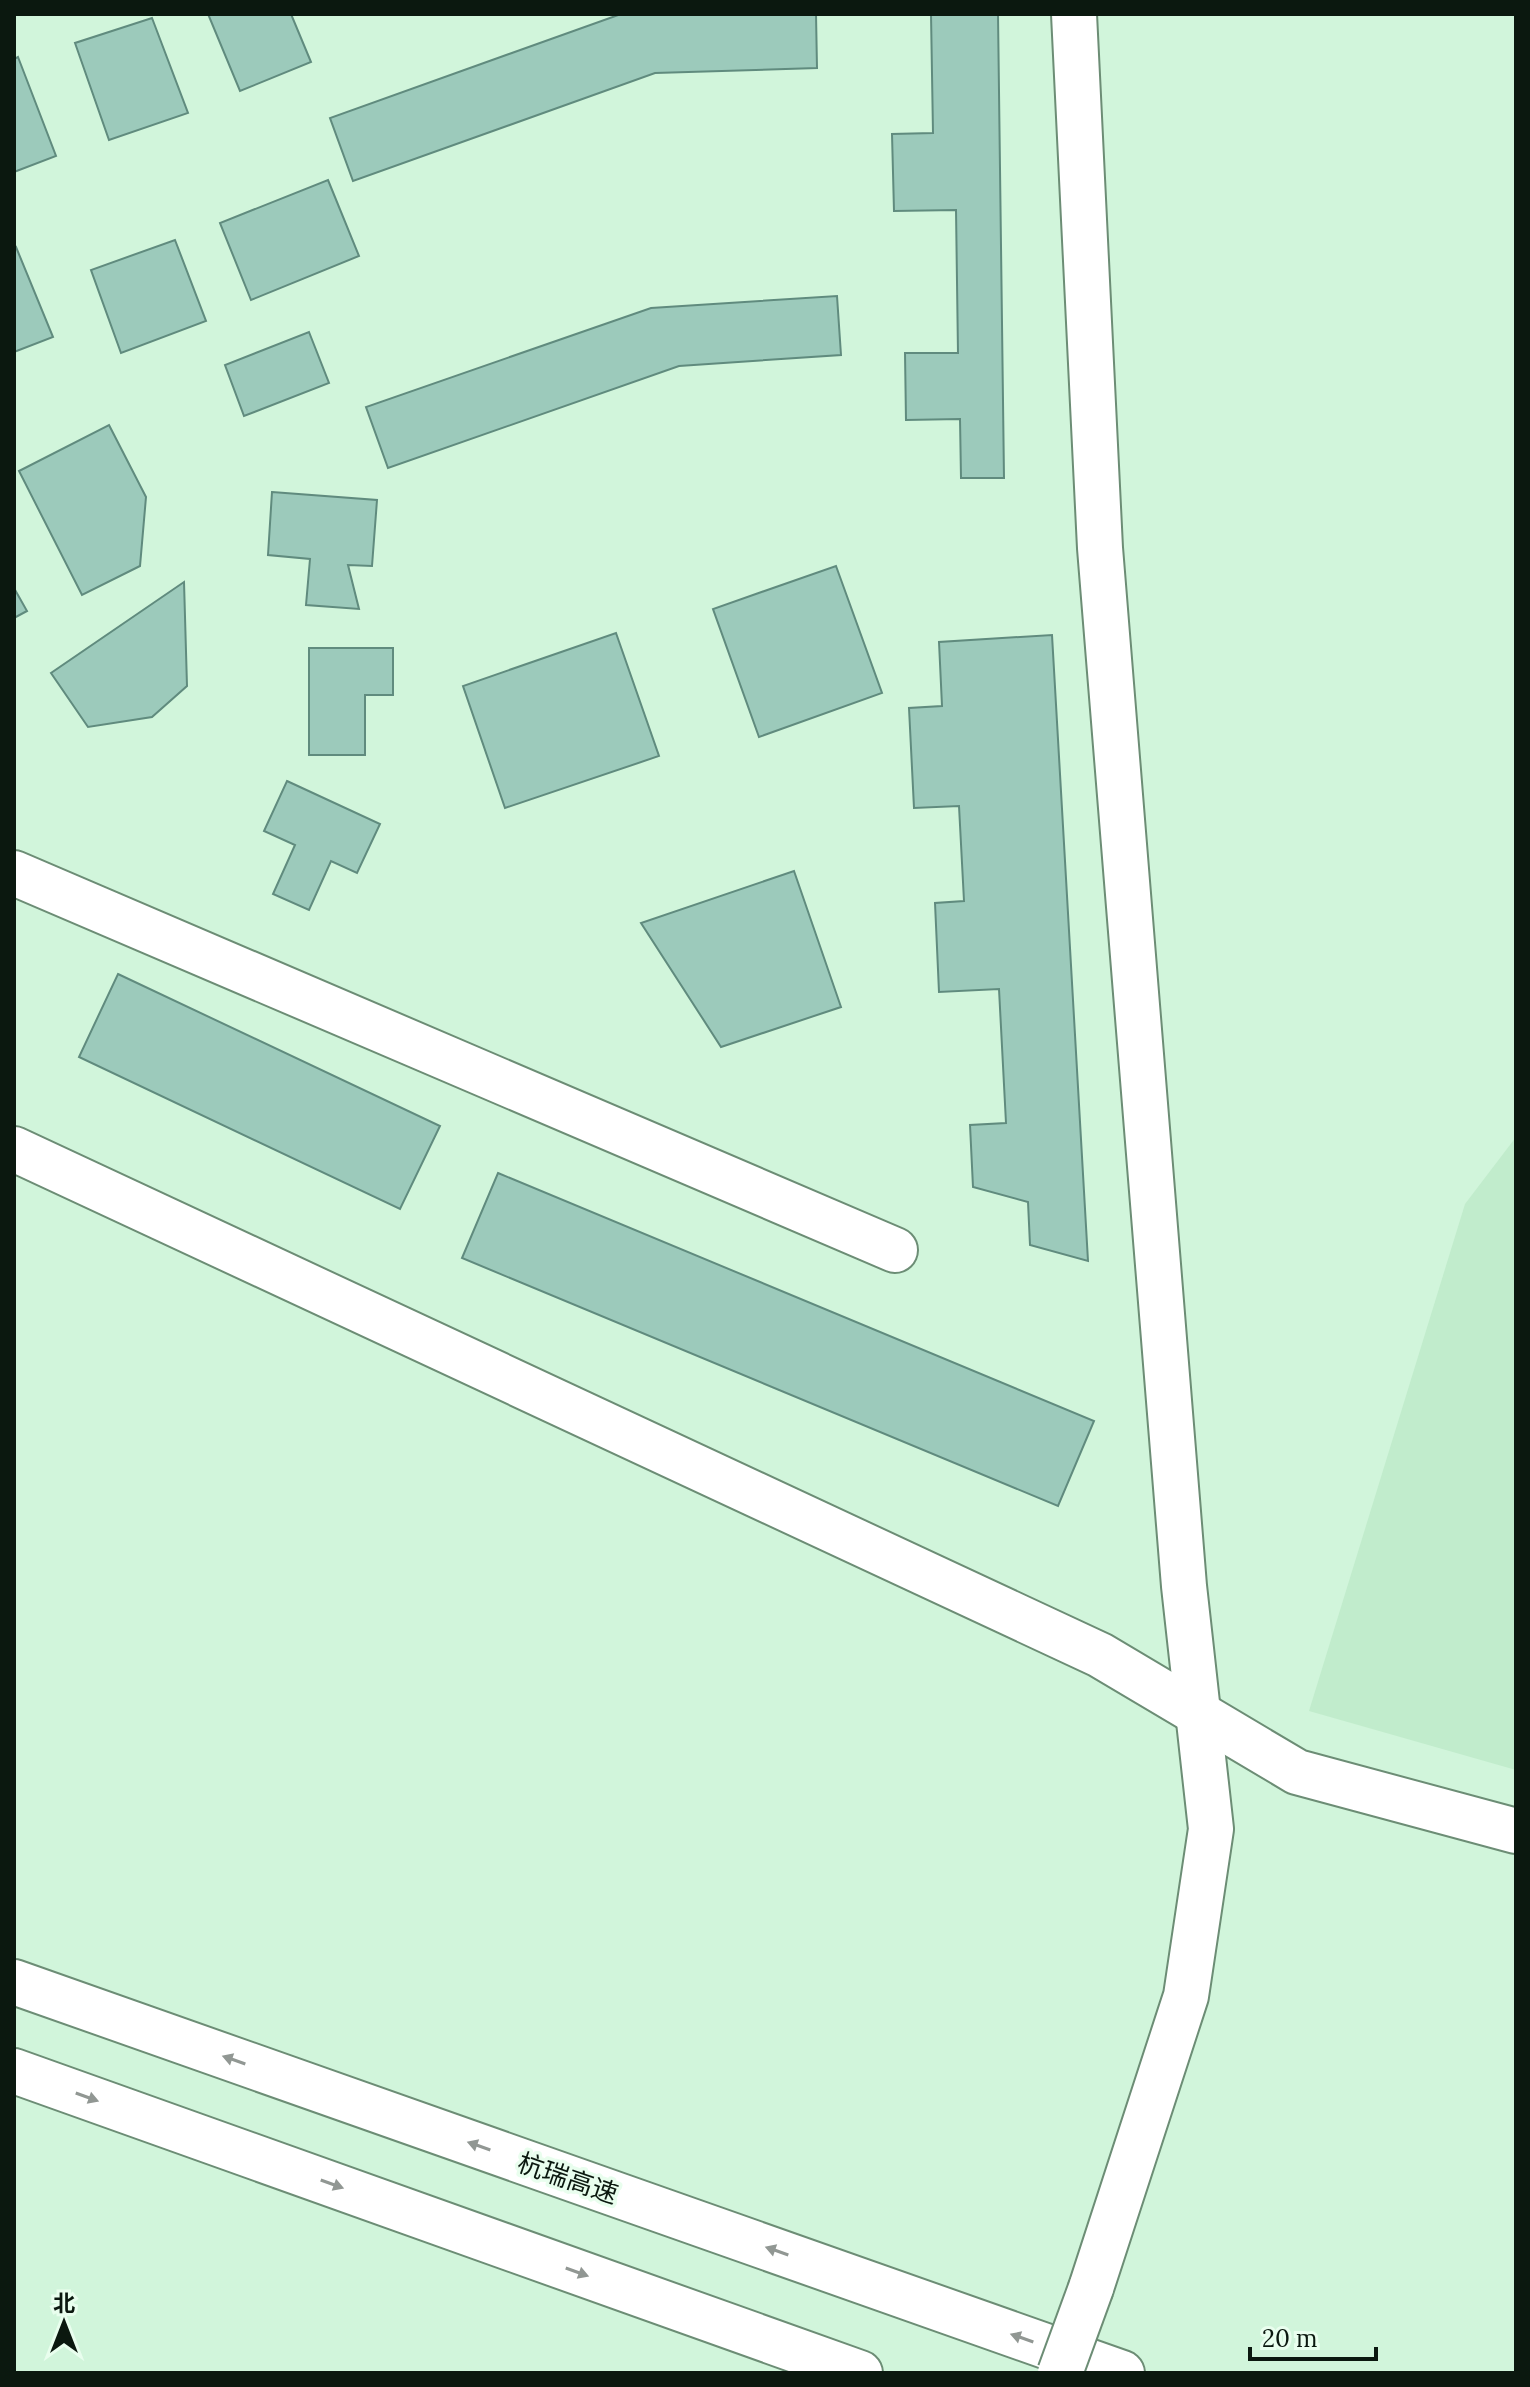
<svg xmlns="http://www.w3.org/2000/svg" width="1530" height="2387" viewBox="0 0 1530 2387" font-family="Lora,'Noto Sans SC',serif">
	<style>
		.built { fill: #c1eccc }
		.building { fill: #9ccabb; stroke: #608b7e; stroke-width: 2 }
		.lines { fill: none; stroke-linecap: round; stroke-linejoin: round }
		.minor-casing { stroke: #6c8d75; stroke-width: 48 }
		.highway-casing { stroke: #6c8d75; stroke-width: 48 }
		.minor { stroke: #fff; stroke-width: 44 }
		.highway { stroke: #fff; stroke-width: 44 }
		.minor-bridge-casing { stroke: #6c8d75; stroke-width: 48; stroke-linecap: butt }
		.minor-bridge { stroke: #fff; stroke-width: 44 }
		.oneway { fill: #919793 }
		.labels { text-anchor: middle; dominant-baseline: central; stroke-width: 7; stroke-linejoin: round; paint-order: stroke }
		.street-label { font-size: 26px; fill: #0b180f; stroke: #e9feee }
	</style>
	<rect width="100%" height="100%" fill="#d1f5db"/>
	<path class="built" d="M1516 1137V1770L1309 1711 1465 1204Z"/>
	<g class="building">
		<path d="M208 14H291L311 62 240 91Z"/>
		<path d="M621 14H816L817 68 655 73 353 181 330 118Z"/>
		<path d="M931 14H998L1004 478H961L960 419 906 420 905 353H958L956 210 894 211 892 134 933 133Z"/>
		<path d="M152 18 188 113 109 140 75 43Z"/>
		<path d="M18 57 56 156 14 172V59Z"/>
		<path d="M328 180 359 256 251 300 220 223Z"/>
		<path d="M175 240 206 321 121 353 91 270Z"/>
		<path d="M16 247 53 337 14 352V248Z"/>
		<path d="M837 296 841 355 679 366 388 468 366 407 651 308Z"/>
		<path d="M309 332 329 383 244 416 225 365Z"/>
		<path d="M109 425 146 497 140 566 82 595 19 471Z"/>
		<path d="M272 492 377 500 372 566 348 565 359 609 306 605 310 559 268 555Z"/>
		<path d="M836 566 882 693 759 737 713 609Z"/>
		<path d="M184 582 187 686 152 717 88 727 51 673Z"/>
		<path d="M14 588 27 611 14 618Z"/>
		<path d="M616 633 659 756 505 808 463 686Z"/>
		<path d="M1052 635 1088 1261 1030 1245 1028 1202 973 1187 970 1125 1006 1123 999 989 939 992 935 903 964 901 959 806 914 808 909 708 942 706 939 642Z"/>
		<path d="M309 648H393V695H365V755H309Z"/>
		<path d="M287 781 380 824 357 873 331 861 309 910 273 894 295 845 264 831Z"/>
		<path d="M794 871 841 1007 721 1047 641 923Z"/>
		<path d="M118 974 440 1126 400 1209 79 1057Z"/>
		<path d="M498 1173 1094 1421 1058 1506 462 1258Z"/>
	</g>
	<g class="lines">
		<defs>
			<g id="minor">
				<path d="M1074 14 1100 548 1184 1586 1211 1829 1186 1996 1091 2288"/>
				<path d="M14 873 895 1250"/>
				<path d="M14 1149 1100 1655 1297 1772 1516 1831"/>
			</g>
			<g id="highway">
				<path d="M14 1982 1122 2373"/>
				<path d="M14 2071 860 2373"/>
			</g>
		</defs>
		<use href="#minor" class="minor-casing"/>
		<use href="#highway" class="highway-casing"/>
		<use href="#minor" class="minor"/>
		<use href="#highway" class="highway"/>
		<defs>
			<path id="minor-bridge" d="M1060 2373 1091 2288"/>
		</defs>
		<use href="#minor-bridge" class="minor-bridge-casing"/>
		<use href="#minor-bridge" class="minor-bridge"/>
	</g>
	<defs><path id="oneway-solid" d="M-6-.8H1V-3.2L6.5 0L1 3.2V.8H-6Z" transform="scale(2)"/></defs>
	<g class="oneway">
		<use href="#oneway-solid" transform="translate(234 2060) rotate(-161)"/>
		<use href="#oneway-solid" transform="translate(87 2097) rotate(20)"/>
		<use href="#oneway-solid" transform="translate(479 2146) rotate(-161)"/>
		<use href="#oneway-solid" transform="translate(332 2184) rotate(20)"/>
		<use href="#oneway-solid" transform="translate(777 2251) rotate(-161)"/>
		<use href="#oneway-solid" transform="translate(577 2272) rotate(20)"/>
		<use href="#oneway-solid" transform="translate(1022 2338) rotate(-161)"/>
	</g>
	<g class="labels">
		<g class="street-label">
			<text transform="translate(568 2178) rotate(19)">杭瑞高速</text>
		</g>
	</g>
	<rect width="1530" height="2387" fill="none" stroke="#0b180f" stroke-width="32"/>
	<g transform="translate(64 2323)" stroke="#e9feee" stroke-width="6" paint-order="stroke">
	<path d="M0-6L14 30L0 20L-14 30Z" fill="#0b180f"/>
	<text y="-12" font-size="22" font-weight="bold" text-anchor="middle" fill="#0b180f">北</text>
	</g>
	<path d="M1250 2347v12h126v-12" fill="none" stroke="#0b180f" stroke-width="4"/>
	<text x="1262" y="2347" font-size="24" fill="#0b180f" stroke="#e9feee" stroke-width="6" paint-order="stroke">20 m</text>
</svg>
